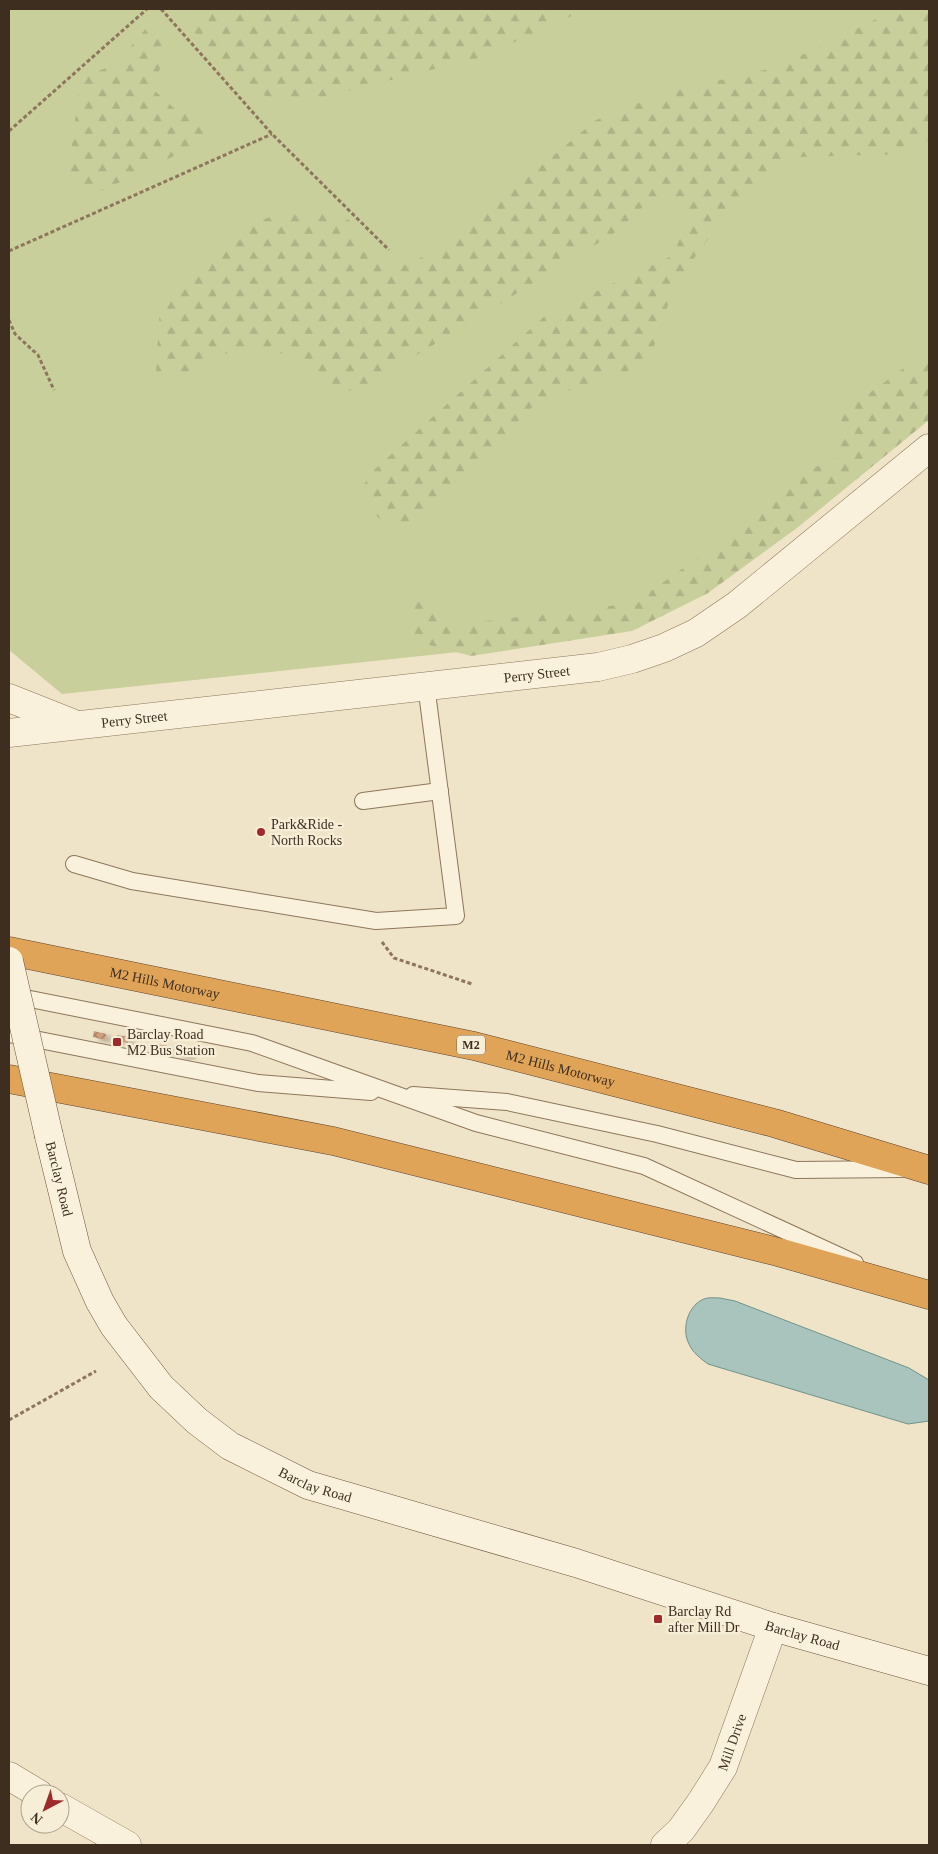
<svg xmlns="http://www.w3.org/2000/svg" width="938" height="1854" viewBox="0 0 938 1854" font-family="Georgia,serif">
	<style>
		.green { fill: #c9cf9b }
		.forest { fill: url(#forest-firs) }
		.water { fill: #a9c4bc; stroke: #6f938a }
		.building { fill: url(#building-cross-hatch); filter: url(#shadow) }
		.lines { fill: none; stroke-linecap: round; stroke-linejoin: round }
		.lane-casing { stroke: #8d765c; stroke-width: 18 }
		.street-casing { stroke: #8d765c; stroke-width: 29 }
		.secondary-casing { stroke: #6f573f; stroke-width: 29 }
		.highway-casing { stroke: #5b4430; stroke-width: 29 }
		.path { stroke: #8d765c; stroke-width: 3; stroke-dasharray: 4 2.5; stroke-linecap: butt }
		.lane { stroke: #faf1dc; stroke-width: 16 }
		.street { stroke: #faf1dc; stroke-width: 28 }
		.secondary { stroke: #faf1dc; stroke-width: 28 }
		.highway { stroke: #e0a458; stroke-width: 28 }
		.secondary-bridge-casing { stroke: #6f573f; stroke-width: 29; stroke-linecap: butt }
		.secondary-bridge { stroke: #faf1dc; stroke-width: 28 }
		.poi-dot { fill: #9e2a2b; stroke: #f7eed8; stroke-width: 2 }
		.labels { text-anchor: middle; stroke-width: 4.5; stroke-linejoin: round; paint-order: stroke }
		.shield { fill: #f7eed8; stroke: #756857; stroke-width: 1 }
		.shield-label { font-size: 12px; font-weight: bold; fill: #3d2e20 }
		.street-label { font-size: 14px; fill: #3d2e20; stroke: #f7eed8 }
		.poi-label { font-size: 14px; fill: #3d2e20; stroke: #f7eed8; text-anchor: start }
	</style>
	<defs>
		<pattern id="forest-firs" width="22" height="20" patternUnits="userSpaceOnUse" patternTransform="scale(1.25)"><rect width="22" height="20" fill="#c9cf9b"/><path d="M5 1l3.5 6h-7zM16 11l3.5 6h-7z" fill="#aeb285"/></pattern>
		<pattern id="building-cross-hatch" width="8" height="8" patternUnits="userSpaceOnUse" patternTransform="scale(1.25)"><rect width="8" height="8" fill="#cf9f7d"/><path d="M0 0l8 8M0 8l8-8" fill="none" stroke="#a98266"/></pattern>
		<filter id="shadow"><feDropShadow dx="5.5" dy="3" stdDeviation="2.5" flood-color="#0004"/></filter>
	</defs>
	<rect width="100%" height="100%" fill="#f0e4c8"/>
	<polygon class="green" points="9,9 929,9 929,402 745,557 663,616 572,640 62,694 9,650"/>
	<g class="forest">
		<polygon points="194,9 587,9 482,57 296,104 255,93 201,48 192,26"/>
		<polygon points="897,9 929,9 929,139 909,154 797,157 740,196 675,284 651,355 636,368 537,402 434,508 413,523 388,526 370,510 362,487 375,469 546,315 674,255 688,213 669,200 648,202 616,232 365,387 341,393 287,355 265,349 221,354 180,376 156,372 160,307 232,232 275,215 326,213 349,220 376,257 396,268 417,260 457,236 596,120 664,93 777,67"/>
		<polygon points="149,25 166,39 155,91 175,109 196,115 218,135 93,195 68,173 81,77 115,65"/>
		<polygon points="929,350 929,420 797,528 708,593 632,631 471,656 418,642 411,634 409,623 416,600 427,598 453,625 634,603 773,504 794,477 835,458 843,412"/>
	</g>
	<path class="water" d="M720 1298 735 1301 909 1368 929 1380V1421L908 1424 708 1364C700 1358 693 1353 689 1344 681 1329 688 1305 704 1299 708 1297 715 1298 720 1298Z"/>
	<g class="building">
		<polygon points="94,1031 106,1034 105,1040 93,1037"/>
		<polygon points="117,1035 129,1037 128,1043 115,1040"/>
		<polygon points="156,1044 168,1046 167,1052 154,1049"/>
		<polygon points="178,1049 190,1051 189,1057 177,1054"/>
	</g>
	<g class="lines">
		<defs>
			<g id="lane">
				<polyline points="363,801 440,791"/>
				<polyline points="74,864 132,881 376,921 456,916 426,685"/>
				<polyline points="10,995 252,1043 476,1123 644,1166 855,1263"/>
				<polyline points="9,1034 258,1083 371,1092"/>
				<polyline points="413,1095 507,1102 657,1134 796,1170 901,1169"/>
			</g>
			<g id="street">
				<polyline points="9,698 72,723"/>
				<path id="s1" d="M9 733 598 667 632 659 664 648 696 633 737 605 929 448"/>
				<polyline points="9,1776 39,1794"/>
				<polyline points="60,1807 127,1845"/>
				<path id="s2" d="M665 1845 681 1830 701 1802 723 1767 773 1627"/>
			</g>
			<g id="secondary">
				<path id="s3" d="M49 1136 77 1251 100 1302 114 1326 161 1387 197 1421 230 1446 308 1485 576 1563 773 1627 929 1671"/>
			</g>
			<g id="highway">
				<path id="s4" d="M9 951 474 1046 774 1123 929 1170"/>
				<polyline points="9,1079 333,1141 778,1252 929,1295"/>
			</g>
		</defs>
		<use href="#lane" class="lane-casing"/>
		<use href="#street" class="street-casing"/>
		<use href="#secondary" class="secondary-casing"/>
		<use href="#highway" class="highway-casing"/>
		<g class="path">
			<polyline points="161,9 272,134 389,250"/>
			<polyline points="9,131 147,9"/>
			<polyline points="9,251 272,134"/>
			<polyline points="9,320 15,334 38,355 54,390"/>
			<polyline points="382,942 394,958 472,984"/>
			<polyline points="9,1420 96,1371"/>
		</g>
		<use href="#lane" class="lane"/>
		<use href="#street" class="street"/>
		<use href="#secondary" class="secondary"/>
		<use href="#highway" class="highway"/>
		<defs>
			<polyline id="secondary-bridge" points="9,961 49,1136"/>
		</defs>
		<use href="#secondary-bridge" class="secondary-bridge-casing"/>
		<use href="#secondary-bridge" class="secondary-bridge"/>
	</g>
	<g class="poi-dot">
		<circle cx="261" cy="832" r="5"/>
		<rect x="112" y="1037" width="10" height="10" rx="2.5"/>
		<rect x="653" y="1614" width="10" height="10" rx="2.5"/>
	</g>
	<g class="labels">
		<rect class="shield" x="457" y="1035.5" width="28" height="19" rx="4"/>
		<g class="shield-label">
			<text x="471" y="1049">M2</text>
		</g>
		<g class="street-label">
			<text dy="5" stroke="none"><textPath href="#s1" startOffset="531">Perry Street</textPath></text>
			<text dy="5" stroke="none"><textPath href="#s1" startOffset="126">Perry Street</textPath></text>
			<text dy="5" stroke="none"><textPath href="#s4" startOffset="159">M2 Hills Motorway</textPath></text>
			<text dy="5" stroke="none"><textPath href="#s4" startOffset="564">M2 Hills Motorway</textPath></text>
			<text dy="5" stroke="none"><textPath href="#s3" startOffset="44">Barclay Road</textPath></text>
			<text dy="5" stroke="none"><textPath href="#s3" startOffset="464">Barclay Road</textPath></text>
			<text dy="5" stroke="none"><textPath href="#s3" startOffset="974">Barclay Road</textPath></text>
			<text dy="5" stroke="none"><textPath href="#s2" startOffset="124">Mill Drive</textPath></text>
		</g>
		<g class="poi-label">
			<text x="271" y="829">Park&amp;Ride -<tspan x="271" dy="16">North Rocks</tspan></text>
			<text x="127" y="1039">Barclay Road<tspan x="127" dy="16">M2 Bus Station</tspan></text>
			<text x="668" y="1616">Barclay Rd<tspan x="668" dy="16">after Mill Dr</tspan></text>
		</g>
	</g>
	<rect width="938" height="1854" fill="none" stroke="#3d2e20" stroke-width="20"/>
	<g transform="translate(45 1809) rotate(221)"><circle r="24" fill="#f7eed8" stroke="#ada18e"/>
	<path d="M0-4L9 19L0 12L-9 19Z" fill="#9e2a2b"/>
	<text y="-8" font-size="14" font-weight="bold" text-anchor="middle" fill="#3d2e20">N</text>
	</g>
</svg>
